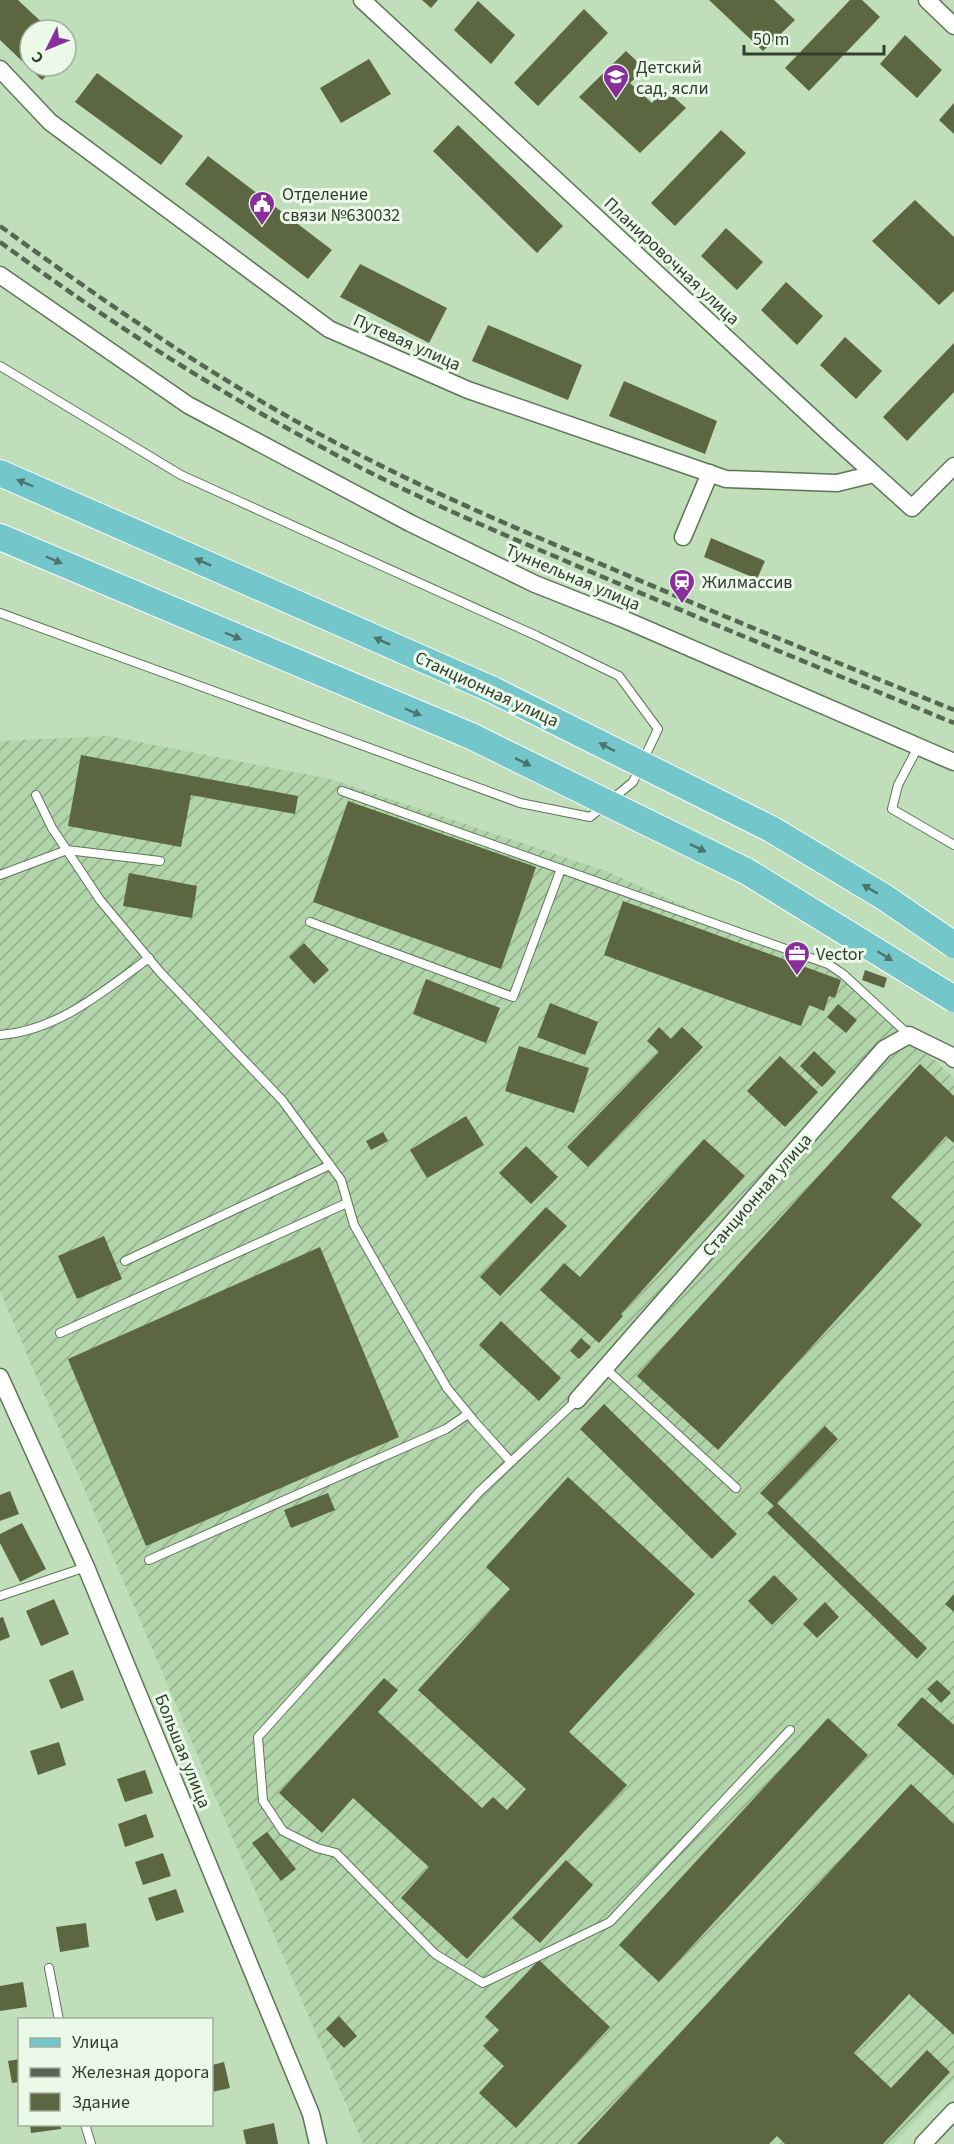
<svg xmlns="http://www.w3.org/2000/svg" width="954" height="2144" viewBox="0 0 954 2144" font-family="'Source Sans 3',sans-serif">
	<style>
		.industrial { fill: url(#industrial-furrows) }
		.building { fill: #5c6640 }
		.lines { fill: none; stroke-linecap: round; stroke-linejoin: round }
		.lane-casing { stroke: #5c7756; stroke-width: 10 }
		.street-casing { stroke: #5c7756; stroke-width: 19 }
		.primary-casing { stroke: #fff; stroke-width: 28 }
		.lane { stroke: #fff; stroke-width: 8 }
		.street { stroke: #fff; stroke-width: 16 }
		.primary { stroke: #73c6ca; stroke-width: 26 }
		.rail { stroke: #556652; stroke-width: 4.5; stroke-dasharray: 9 4.5; stroke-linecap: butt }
		.primary-bridge-casing { stroke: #fff; stroke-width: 28; stroke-linecap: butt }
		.primary-bridge { stroke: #73c6ca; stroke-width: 26 }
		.oneway { fill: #4c746e }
		.labels { text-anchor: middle; stroke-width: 6; stroke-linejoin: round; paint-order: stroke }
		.poi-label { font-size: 18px; fill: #323e30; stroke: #ebfae8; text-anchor: start }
		.street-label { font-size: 18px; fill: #323e30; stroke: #ebfae8 }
	</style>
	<defs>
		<pattern id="industrial-furrows" width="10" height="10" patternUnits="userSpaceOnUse" patternTransform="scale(1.5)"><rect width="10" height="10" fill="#b1d4aa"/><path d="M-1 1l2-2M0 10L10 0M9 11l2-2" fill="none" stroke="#91ad8b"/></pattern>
	</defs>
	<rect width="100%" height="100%" fill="#c0deba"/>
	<polygon class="industrial" points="108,736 330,779 606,871 843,977 954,1078 954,2080 893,2144 363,2144 0,1291 0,741"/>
	<g class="building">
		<polygon points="0,0 18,0 50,30 30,30 30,66 56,66 42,80 0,40"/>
		<polygon points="422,0 438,0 431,8"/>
		<polygon points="709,0 774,0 795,20 763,51"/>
		<polygon points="850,0 862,0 880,17 809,91 785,68"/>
		<polygon points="478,1 515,35 491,64 454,30"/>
		<polygon points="584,9 608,33 538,106 514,83"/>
		<polygon points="905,35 942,70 917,98 880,64"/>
		<polygon points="626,51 645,69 630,83 652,103 665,89 686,108 640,153 579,97"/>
		<polygon points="369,59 391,94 341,123 320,88"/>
		<polygon points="97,73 183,136 161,165 75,102"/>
		<polygon points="954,103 954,134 939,120"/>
		<polygon points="458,125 563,226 537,253 433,151"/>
		<polygon points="721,130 746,153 675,226 651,203"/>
		<polygon points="208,156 332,250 308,279 185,184"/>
		<polygon points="915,200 954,237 954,291 939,305 872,241"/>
		<polygon points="726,228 763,262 737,290 701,256"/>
		<polygon points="360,264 447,308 429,343 340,297"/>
		<polygon points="786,282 823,316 797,345 761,310"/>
		<polygon points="488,325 582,365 568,400 472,361"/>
		<polygon points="845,337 882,371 856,399 820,365"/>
		<polygon points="954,343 954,392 907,441 883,417"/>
		<polygon points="624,381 717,421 705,454 609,416"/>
		<polygon points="711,538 765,561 757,579 704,557"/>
		<polygon points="81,755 298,796 295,814 191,795 181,847 68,826"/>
		<polygon points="348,801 536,867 501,969 313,902"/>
		<polygon points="129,873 197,886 192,918 123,906"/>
		<polygon points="623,901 841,980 835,998 829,996 824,1011 809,1005 801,1026 604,955"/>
		<polygon points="304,943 329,970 314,984 289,957"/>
		<polygon points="865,970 887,978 884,988 862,980"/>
		<polygon points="426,979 500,1008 486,1043 413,1014"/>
		<polygon points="550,1003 598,1022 585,1055 537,1037"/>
		<polygon points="838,1004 857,1020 846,1033 827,1017"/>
		<polygon points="659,1027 671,1039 682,1027 703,1047 588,1167 567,1147 659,1052 647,1041"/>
		<polygon points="519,1046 589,1068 574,1113 505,1091"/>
		<polygon points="814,1051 836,1072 822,1087 800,1066"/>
		<polygon points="780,1056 818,1092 785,1127 747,1091"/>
		<polygon points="920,1064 954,1096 954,1143 946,1136 891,1197 922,1225 718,1450 637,1376"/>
		<polygon points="466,1116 484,1145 427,1178 410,1150"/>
		<polygon points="383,1132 388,1141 371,1150 366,1141"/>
		<polygon points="704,1139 745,1176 621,1314 623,1316 599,1343 540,1290 564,1263 580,1277"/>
		<polygon points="526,1146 558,1177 531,1204 499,1173"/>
		<polygon points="546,1207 567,1226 500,1296 480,1277"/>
		<polygon points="104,1236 122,1279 77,1299 58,1256"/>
		<polygon points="320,1247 399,1437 146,1546 68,1359"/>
		<polygon points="501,1321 561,1378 539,1401 479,1345"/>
		<polygon points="581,1338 591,1347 579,1359 570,1351"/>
		<polygon points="604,1404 737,1534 712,1559 580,1429"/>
		<polygon points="825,1426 838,1439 777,1503 927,1648 917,1659 767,1513 774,1506 760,1493"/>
		<polygon points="568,1477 695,1594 569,1732 627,1785 467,1959 401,1898 429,1867 353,1798 322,1833 279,1793 384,1678 398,1690 378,1712 482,1808 493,1797 507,1810 526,1789 418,1690 510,1589 486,1567"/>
		<polygon points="10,1491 19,1514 0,1521 0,1495"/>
		<polygon points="328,1493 335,1510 291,1528 284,1510"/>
		<polygon points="22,1523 46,1569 20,1582 0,1543 0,1534"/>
		<polygon points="774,1575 798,1599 772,1625 748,1601"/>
		<polygon points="954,1594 954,1612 945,1604"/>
		<polygon points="54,1599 69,1634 41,1646 26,1611"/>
		<polygon points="825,1602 839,1617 817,1638 803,1624"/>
		<polygon points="3,1617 10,1637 0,1641 0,1618"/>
		<polygon points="73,1670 84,1700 61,1709 49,1680"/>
		<polygon points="937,1680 951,1693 941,1703 927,1689"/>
		<polygon points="922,1697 954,1725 954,1776 897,1725"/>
		<polygon points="828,1718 868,1755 659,1982 619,1945"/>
		<polygon points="59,1742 66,1765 38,1775 30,1751"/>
		<polygon points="145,1770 153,1793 125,1802 117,1779"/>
		<polygon points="911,1784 954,1824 954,2035 909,1994 854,2053 891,2088 927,2050 950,2072 883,2144 785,2144 777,2136 769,2144 577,2144"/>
		<polygon points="146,1814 154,1837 125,1847 118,1824"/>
		<polygon points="267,1832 296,1869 281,1881 252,1843"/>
		<polygon points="163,1853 171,1876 143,1885 135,1862"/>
		<polygon points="566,1860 593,1885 540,1943 512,1918"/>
		<polygon points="176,1889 184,1912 156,1921 148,1898"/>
		<polygon points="86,1923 89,1947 60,1952 56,1927"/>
		<polygon points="539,1960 610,2027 516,2128 479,2093 504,2066 483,2046 499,2030 485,2017"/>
		<polygon points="23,1982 27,2007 0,2011 0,1986"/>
		<polygon points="339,2016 357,2036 344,2048 326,2029"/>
		<polygon points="20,2059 20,2082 12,2083 8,2061"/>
		<polygon points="224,2062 230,2088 212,2092 212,2065"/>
		<polygon points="274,2123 278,2144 246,2144 243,2130"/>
		<polygon points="30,2124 60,2124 61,2129 31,2133"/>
	</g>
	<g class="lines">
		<defs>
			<g id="lane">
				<polyline points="0,366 181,475 537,636 619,676 658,729 633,782 590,817 520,803 0,613"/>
				<polyline points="918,747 898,785 892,809 954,845"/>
				<polyline points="342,791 828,964 843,974 909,1035"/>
				<polyline points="36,795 52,828 100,900 160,972 282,1100 341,1180 354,1225 447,1388 475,1422 511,1462"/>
				<polyline points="0,875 67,850 160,861"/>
				<polyline points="310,922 513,997 561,869"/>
				<path d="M0 1035C57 1031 104 991 149 958"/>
				<polyline points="125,1261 330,1165"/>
				<polyline points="60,1333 347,1203"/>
				<polyline points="605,1368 736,1488"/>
				<polyline points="577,1400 479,1492 258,1737 263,1801 283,1831 317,1848 336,1853 435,1954 483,1983 610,1922 790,1730"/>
				<polyline points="149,1560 446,1429 468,1414"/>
				<polyline points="0,1596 86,1567"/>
				<polyline points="49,1968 59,2020"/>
				<polyline points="85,2124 91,2144"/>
			</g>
			<g id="street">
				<polyline points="362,0 832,436 912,508 954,466"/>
				<polyline points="927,0 954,26"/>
				<polyline points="0,69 50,122 329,329 468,390 726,479 837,483 874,474"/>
				<polyline points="0,275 188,405 410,523 535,584 621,618 954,762"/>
				<polyline points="683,537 710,473"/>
				<polyline points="0,1377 86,1567 311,2114 318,2144"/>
				<polyline points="577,1400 884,1049 909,1035 950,1055 954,1059"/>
				<polyline points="923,2144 954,2111"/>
			</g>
			<g id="primary">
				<polyline points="0,473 493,690"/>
				<polyline points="0,537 471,736"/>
			</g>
		</defs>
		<use href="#lane" class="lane-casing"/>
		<use href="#street" class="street-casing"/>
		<use href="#primary" class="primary-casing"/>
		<use href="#lane" class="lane"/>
		<use href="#street" class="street"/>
		<use href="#primary" class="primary"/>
		<g class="rail">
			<path d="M0 226C113 308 229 389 354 452 439 496 527 533 615 570 727 618 841 664 954 710"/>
			<path d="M0 242C110 323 225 397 346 460 427 503 512 538 596 574 715 625 834 674 954 723"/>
		</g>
		<defs>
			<g id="primary-bridge">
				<polyline points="493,690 771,829 884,897 954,945"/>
				<polyline points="471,736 746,871 954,999"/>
			</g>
		</defs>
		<use href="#primary-bridge" class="primary-bridge-casing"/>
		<use href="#primary-bridge" class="primary-bridge"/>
	</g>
	<defs><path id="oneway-solid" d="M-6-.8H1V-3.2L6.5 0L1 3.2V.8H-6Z" transform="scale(1.5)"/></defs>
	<g class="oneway">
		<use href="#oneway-solid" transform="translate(25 483) rotate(-157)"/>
		<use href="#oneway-solid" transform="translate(54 560) rotate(23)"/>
		<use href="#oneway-solid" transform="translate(203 562) rotate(-156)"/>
		<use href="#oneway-solid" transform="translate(233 636) rotate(23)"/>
		<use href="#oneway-solid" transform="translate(382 641) rotate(-156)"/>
		<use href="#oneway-solid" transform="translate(413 712) rotate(23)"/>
		<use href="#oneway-solid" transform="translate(607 747) rotate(-153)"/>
		<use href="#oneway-solid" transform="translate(523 762) rotate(26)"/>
		<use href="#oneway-solid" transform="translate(698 848) rotate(26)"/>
		<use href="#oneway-solid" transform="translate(870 889) rotate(-149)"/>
		<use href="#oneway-solid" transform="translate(885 956) rotate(32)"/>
	</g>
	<defs>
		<symbol id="school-pin" viewBox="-11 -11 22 30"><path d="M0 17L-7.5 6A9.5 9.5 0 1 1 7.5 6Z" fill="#892f9b" stroke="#ebfae8"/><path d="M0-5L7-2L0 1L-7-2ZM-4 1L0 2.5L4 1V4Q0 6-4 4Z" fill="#fff"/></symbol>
		<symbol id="civic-pin" viewBox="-11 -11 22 30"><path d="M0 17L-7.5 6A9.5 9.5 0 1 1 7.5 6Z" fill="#892f9b" stroke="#ebfae8"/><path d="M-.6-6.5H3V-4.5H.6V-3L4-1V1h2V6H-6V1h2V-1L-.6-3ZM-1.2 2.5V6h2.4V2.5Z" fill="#fff"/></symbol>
		<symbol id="station-pin" viewBox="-11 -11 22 30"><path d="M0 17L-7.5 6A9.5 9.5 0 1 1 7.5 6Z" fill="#892f9b" stroke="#ebfae8"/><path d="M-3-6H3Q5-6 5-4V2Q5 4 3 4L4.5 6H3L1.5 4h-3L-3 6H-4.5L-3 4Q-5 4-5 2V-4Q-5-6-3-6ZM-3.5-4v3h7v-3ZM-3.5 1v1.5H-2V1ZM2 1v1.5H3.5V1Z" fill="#fff"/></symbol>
		<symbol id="office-pin" viewBox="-11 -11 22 30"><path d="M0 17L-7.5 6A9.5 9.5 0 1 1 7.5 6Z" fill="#892f9b" stroke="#ebfae8"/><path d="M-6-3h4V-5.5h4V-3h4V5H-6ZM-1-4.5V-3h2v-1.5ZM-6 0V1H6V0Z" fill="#fff"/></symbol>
	</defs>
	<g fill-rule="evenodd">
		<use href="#school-pin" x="601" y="62" width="30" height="40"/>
		<use href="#civic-pin" x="247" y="189" width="30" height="40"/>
		<use href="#station-pin" x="667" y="567" width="30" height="40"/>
		<use href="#office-pin" x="782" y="939" width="30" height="40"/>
	</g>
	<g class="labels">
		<g class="poi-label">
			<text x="636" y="73">Детский<tspan x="636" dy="21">сад, ясли</tspan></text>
			<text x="282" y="200">Отделение<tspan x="282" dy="21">связи №630032</tspan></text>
			<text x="702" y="588">Жилмассив</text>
			<text x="816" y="960">Vector</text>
		</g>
		<g class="street-label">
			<text transform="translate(672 261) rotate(43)" y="6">Планировочная улица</text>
			<text transform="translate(407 342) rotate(24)" y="6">Путевая улица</text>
			<text transform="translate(573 577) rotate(23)" y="6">Туннельная улица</text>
			<text transform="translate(487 689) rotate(25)" y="6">Станционная улица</text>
			<text transform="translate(757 1195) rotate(-49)" y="6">Станционная улица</text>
			<text transform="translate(183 1751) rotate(68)" y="6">Большая улица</text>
		</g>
	</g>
	<rect x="18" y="2018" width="195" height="108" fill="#ebfae8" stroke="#a1af9e" stroke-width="1.5"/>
	<rect x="30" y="2038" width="30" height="9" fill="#73c6ca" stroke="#a1af9e" stroke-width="1.5"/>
	<text x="72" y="2048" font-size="18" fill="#323e30">Улица</text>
	<rect x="30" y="2068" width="30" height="9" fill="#556652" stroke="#a1af9e" stroke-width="1.5"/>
	<text x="72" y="2078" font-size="18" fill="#323e30">Железная дорога</text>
	<rect x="30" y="2093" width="30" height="18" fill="#5c6640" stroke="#a1af9e" stroke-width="1.5"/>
	<text x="72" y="2108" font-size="18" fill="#323e30">Здание</text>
	<g transform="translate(48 48) rotate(227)"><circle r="28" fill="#ebfae8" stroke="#a1af9e" stroke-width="1.5"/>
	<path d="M0-4.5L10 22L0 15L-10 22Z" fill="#892f9b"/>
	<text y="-9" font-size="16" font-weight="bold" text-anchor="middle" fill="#323e30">С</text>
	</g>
	<path d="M744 45v9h140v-9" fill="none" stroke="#323e30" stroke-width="3"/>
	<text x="753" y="45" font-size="18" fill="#323e30" stroke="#ebfae8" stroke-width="4.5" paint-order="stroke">50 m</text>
</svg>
